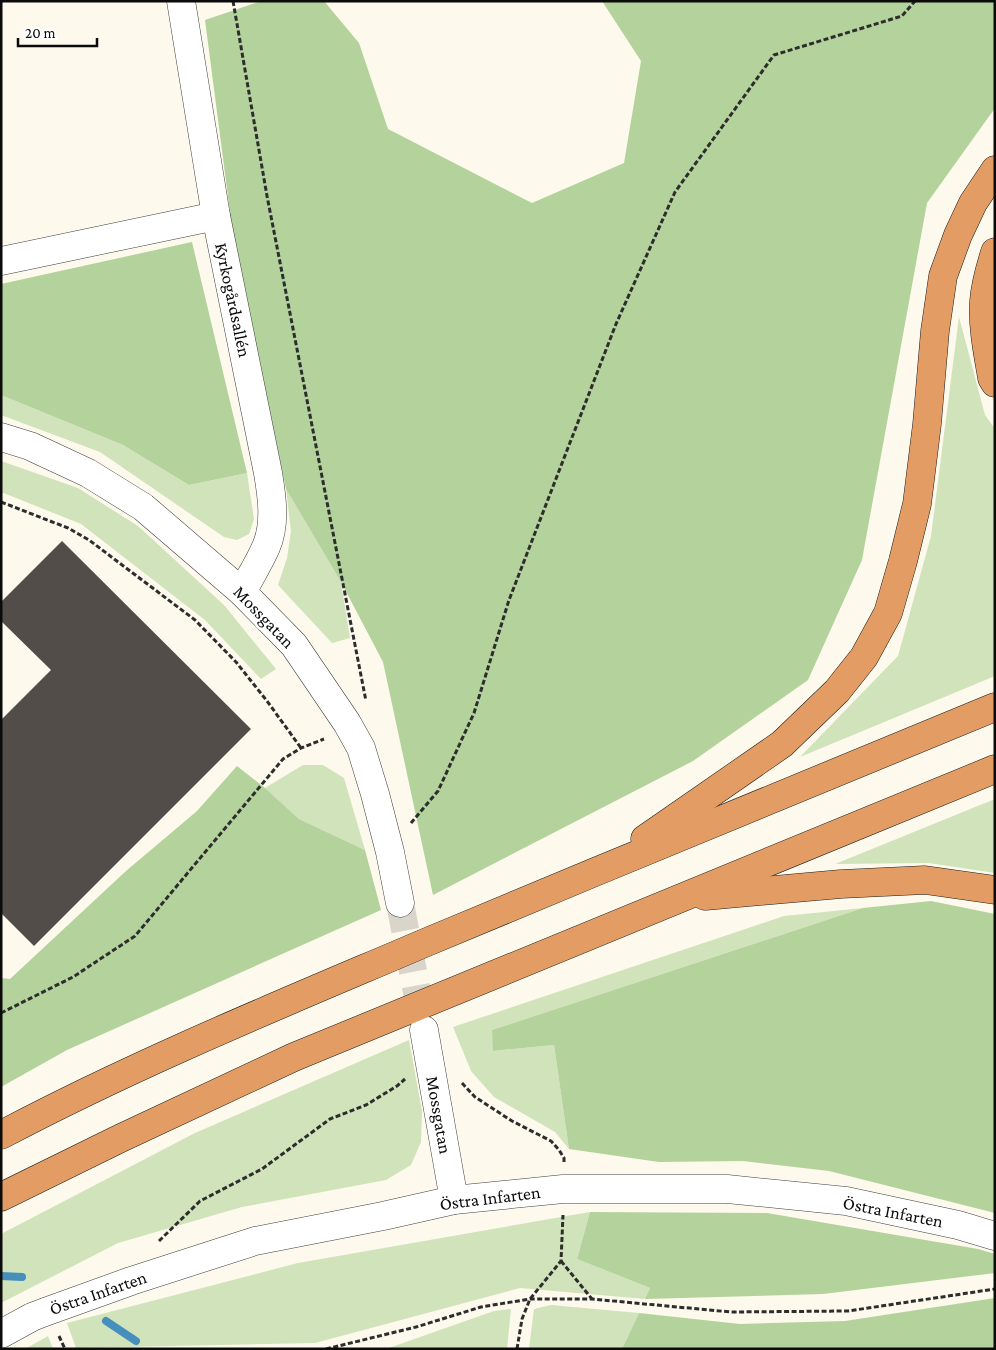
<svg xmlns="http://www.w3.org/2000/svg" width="996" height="1350" viewBox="0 0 996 1350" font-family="'Crimson Pro',serif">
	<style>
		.green { fill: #d0e3ba }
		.forest { fill: #b4d29b }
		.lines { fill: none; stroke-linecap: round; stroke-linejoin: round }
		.stream { stroke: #468fbc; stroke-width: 8 }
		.building { fill: #534d49 }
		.minor-tunnel { stroke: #d9d5ca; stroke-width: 28; stroke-dasharray: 28 14; stroke-linecap: butt }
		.minor-casing { stroke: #3e3e3e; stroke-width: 29 }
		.highway-casing { stroke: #1c1c1c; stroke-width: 29 }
		.path { stroke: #2d2d2d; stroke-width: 3; stroke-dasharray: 5 2.5; stroke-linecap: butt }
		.minor { stroke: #fff; stroke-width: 28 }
		.highway { stroke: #e39d64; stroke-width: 28 }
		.labels { text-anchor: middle; stroke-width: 5; stroke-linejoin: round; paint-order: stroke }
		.street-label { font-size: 18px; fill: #0b0b0b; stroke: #fff }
	</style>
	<rect width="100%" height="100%" fill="#fdf9ec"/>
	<g class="green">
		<polygon points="959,317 985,415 995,429 995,676 800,757 898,656 931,536"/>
		<polygon points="1,395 123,445 189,485 247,473 254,519 249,534 237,540 224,537 100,452 1,415"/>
		<polygon points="1,461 78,488 138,526 224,605 276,669 261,679 205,620 81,524 1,492"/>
		<polygon points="286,489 341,582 350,638 332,643 278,585 287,558 291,531"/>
		<polygon points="303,765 323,765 344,778 365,850 299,819 265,788"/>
		<polygon points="995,799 995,873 929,863 835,864"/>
		<polygon points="863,908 492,1030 494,1051 554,1045 569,1149 555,1132 494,1097 471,1071 453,1027 784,916"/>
		<polygon points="409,1040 422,1111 421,1142 411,1165 386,1180 242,1207 118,1243 1,1303 1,1234 195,1133"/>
		<polygon points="590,1212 577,1259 650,1288 645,1299 520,1288 315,1343 76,1348 67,1323 298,1263"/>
		<polygon points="551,1305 639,1313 622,1349 529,1349 534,1309"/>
		<polygon points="511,1309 507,1349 386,1349 494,1311"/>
		<polygon points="48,1336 53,1349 25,1349"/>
	</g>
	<g class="forest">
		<polygon points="261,1 324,1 359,43 388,129 532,203 624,163 641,61 602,1 995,1 995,108 927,203 862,560 808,680 693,761 433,895 383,662 341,582 286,489 233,235 205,20"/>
		<polygon points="192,242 247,473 189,485 123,445 1,395 1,284"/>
		<polygon points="237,766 265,788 299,819 365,850 381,910 67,1050 1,1087 1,978 10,979 126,871 197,811"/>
		<polygon points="931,901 995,914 995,1213 829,1171 743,1161 659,1162 569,1149 554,1045 493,1051 492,1030 863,908"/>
		<polygon points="590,1212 767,1213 978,1249 995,1254 995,1273 823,1294 645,1299 650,1288 577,1259"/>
		<polygon points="995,1298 995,1349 622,1349 639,1313 740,1324 845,1321"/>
	</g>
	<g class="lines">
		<g class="stream">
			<polyline points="1,1276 22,1277"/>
			<polyline points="106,1321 136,1341"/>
		</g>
	</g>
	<polygon class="building" points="62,541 251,729 34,946 1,913 1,720 51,670 1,621 1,602"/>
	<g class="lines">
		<polyline class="minor-tunnel" points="400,903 424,1029"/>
		<defs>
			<g id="minor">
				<path d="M181 1 216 216 268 473C272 497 276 524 266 547 259 563 250 577 242 592"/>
				<polyline points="1,261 216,216"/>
				<polyline points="1,437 30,446 88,473 143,507 242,592 294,645 347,723 361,748 375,794 390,852 400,903"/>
				<polyline points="424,1030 454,1200"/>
				<polyline points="1,1334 32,1317 45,1312 131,1281 255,1241 383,1216 454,1200 563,1189 727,1189 846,1201 958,1225 995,1236"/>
			</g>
			<g id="highway">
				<path d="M995 252C990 268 985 285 984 301 982 326 988 354 992 378L995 383"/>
				<polyline points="645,839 782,744 837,691 864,657 888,613 903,561 917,504 927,424 935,331 943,276 958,235 973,203 995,170"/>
				<polyline points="705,896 841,884 925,880 995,890"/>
				<path d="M1 1135C139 1062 284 1003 427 942 616 863 805 785 995 707"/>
				<polyline points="1,1197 121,1138 294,1057 995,769"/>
			</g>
		</defs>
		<use href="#minor" class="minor-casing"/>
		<use href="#highway" class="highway-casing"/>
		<g class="path">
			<polyline points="233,1 267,196 366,701"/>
			<polyline points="1,502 68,528 89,540 195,620 236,662 267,701 301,748"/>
			<polyline points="411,823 438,791 474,713 509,600 616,324 675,192 774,55 902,16 915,1"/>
			<polyline points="1,1013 73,977 135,936 283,759 301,748 324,739"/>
			<polyline points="462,1083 475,1097 512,1121 551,1141 559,1150 564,1158 564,1163"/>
			<polyline points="159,1241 200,1201 262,1169 330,1119 366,1105 397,1086 405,1079"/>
			<polyline points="561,1261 592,1299"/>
			<polyline points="59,1336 65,1349"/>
			<polyline points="326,1349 416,1327 481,1307 530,1299 592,1299 731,1312 848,1311 995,1289"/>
			<polyline points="517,1349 522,1319 530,1299 561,1261 563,1215"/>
		</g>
		<use href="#minor" class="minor"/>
		<use href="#highway" class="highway"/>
	</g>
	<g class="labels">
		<g class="street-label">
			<text transform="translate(233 300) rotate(78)" y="6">Kyrkogårdsallén</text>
			<text transform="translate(264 617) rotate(46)" y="6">Mossgatan</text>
			<text transform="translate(439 1115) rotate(80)" y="6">Mossgatan</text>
			<text transform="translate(490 1198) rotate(-7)" y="6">Östra Infarten</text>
			<text transform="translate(893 1212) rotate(11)" y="6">Östra Infarten</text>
			<text transform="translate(98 1293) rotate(-19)" y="6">Östra Infarten</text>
		</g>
	</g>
	<rect width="996" height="1350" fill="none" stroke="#0b0b0b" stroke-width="5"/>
	<path d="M18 38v8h79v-8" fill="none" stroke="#0b0b0b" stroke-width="2.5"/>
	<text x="25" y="38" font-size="15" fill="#0b0b0b" stroke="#ffffff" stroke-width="4" paint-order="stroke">20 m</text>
</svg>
